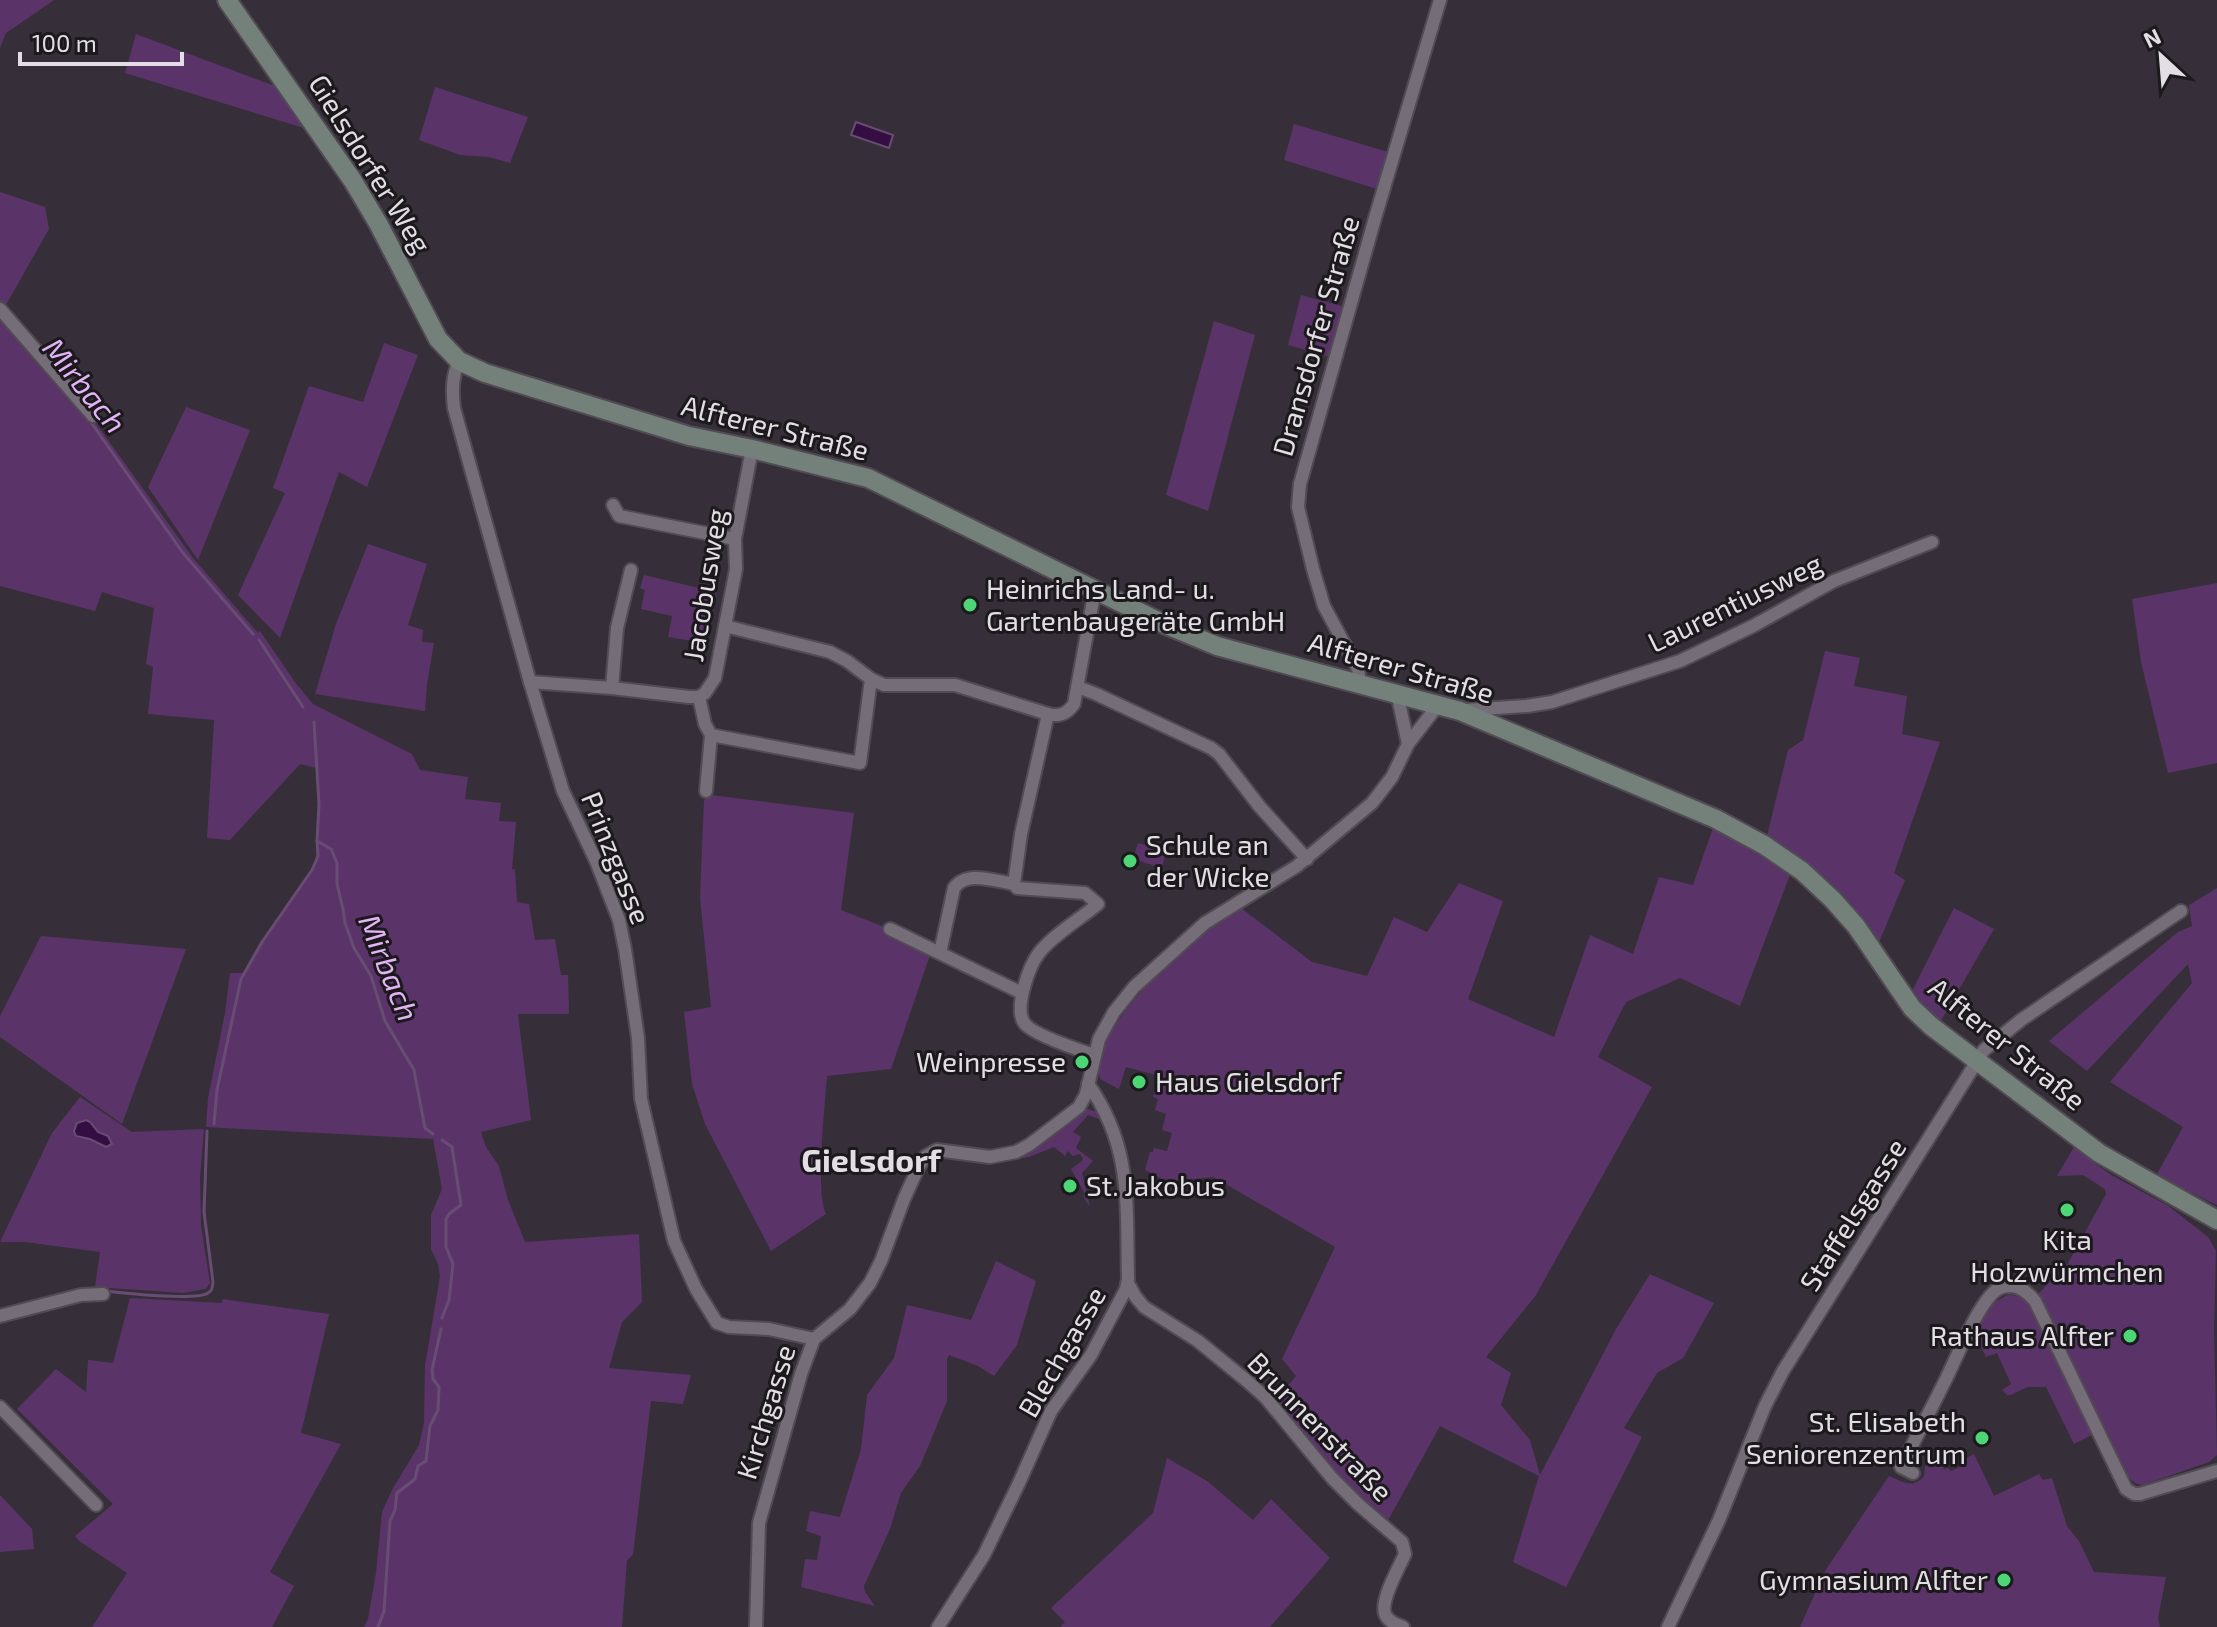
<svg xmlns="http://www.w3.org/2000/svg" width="2217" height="1627" viewBox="0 0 2217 1627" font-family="'Exo 2',sans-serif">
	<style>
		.green { fill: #5a3469 }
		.water { fill: #340d42; stroke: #684c73; stroke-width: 2 }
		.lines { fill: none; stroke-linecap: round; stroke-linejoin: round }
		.stream { stroke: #684c73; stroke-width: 3 }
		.street-casing { stroke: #514b53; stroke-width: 16 }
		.secondary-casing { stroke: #514b53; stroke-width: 22 }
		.street { stroke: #756d78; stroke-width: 12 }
		.secondary { stroke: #74817a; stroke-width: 18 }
		.poi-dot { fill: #4cd676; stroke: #1c191d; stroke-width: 3 }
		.labels { text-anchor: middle; stroke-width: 6; stroke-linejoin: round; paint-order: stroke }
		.street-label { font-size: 28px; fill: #e3dee5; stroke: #1c191d }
		.poi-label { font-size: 28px; fill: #e3dee5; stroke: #1c191d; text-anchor: start }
		.water-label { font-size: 30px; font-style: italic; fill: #e2b4f6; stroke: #1c191d }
		.quarter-label { font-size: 32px; font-weight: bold; fill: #e3dee5; stroke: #1c191d }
	</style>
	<rect width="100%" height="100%" fill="#362f39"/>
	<g class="green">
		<polygon points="0,0 54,0 6,33 0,48"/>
		<polygon points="136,34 280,88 310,130 125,73"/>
		<polygon points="435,87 528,117 510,163 489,157 460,155 419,140"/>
		<polygon points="1294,124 1388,152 1377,189 1284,160"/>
		<polygon points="0,192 45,207 49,229 3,310 0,307"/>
		<polygon points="1301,295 1345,307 1330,357 1288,345"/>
		<polygon points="0,312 90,415 193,558 258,633 260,631 297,685 313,704 412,754 420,770 468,777 465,799 501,803 499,821 516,822 512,869 515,870 517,902 529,904 535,940 555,939 561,975 568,975 569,1014 518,1014 531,1120 481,1132 486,1147 499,1166 508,1200 525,1242 639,1234 642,1302 622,1322 609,1368 691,1375 683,1404 651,1401 633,1555 627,1560 622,1627 364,1627 368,1619 376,1573 382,1512 392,1490 419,1445 424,1423 425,1366 440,1276 438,1264 431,1249 431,1215 442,1189 433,1139 206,1127 208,1098 225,1013 230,973 244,973 262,942 316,862 318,856 317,830 319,823 316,768 300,764 230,840 207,838 214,720 148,714 153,667 146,664 154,608 102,592 95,611 0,586"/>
		<polygon points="1214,321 1255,335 1208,511 1166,495"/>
		<polygon points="384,343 418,355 367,487 339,472 280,638 238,595 285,493 273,488 309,386 363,402"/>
		<polygon points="186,407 250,430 198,560 148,487"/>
		<polygon points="368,544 427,564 408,625 423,630 422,642 434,643 427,684 425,711 315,694 336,624"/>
		<polygon points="644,575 716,592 706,643 668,637 672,616 641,609 645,590 640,588"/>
		<polygon points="2217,583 2217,763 2168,773 2141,662 2132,599"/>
		<polygon points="1825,651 1860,658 1854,686 1907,696 1902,734 1940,742 1894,873 1905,880 1877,947 1766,840 1788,750 1803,740"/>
		<path d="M711 795 854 813 841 910 884 927 883 931 930 955 891 1069 827 1076C825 1105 815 1192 826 1214L771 1251 705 1124 692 1084 684 1012 711 1007 700 898 704 800Z"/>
		<path d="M1714 825 1791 872 1740 1006 1680 978 1626 1002 1598 1057 1652 1087 1536 1295 1486 1357 1511 1373 1501 1405 1530 1440 1540 1475 1616 1329 1650 1274 1714 1303 1683 1358 1657 1373 1624 1428 1642 1437 1566 1587 1513 1562 1539 1476 1440 1426 1386 1524 1355 1496 1274 1402 1296 1376 1282 1359 1335 1247 1213 1177 1168 1182 1145 1170 1150 1152H1153L1154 1148 1167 1151 1172 1133 1162 1130 1166 1114 1155 1110 1158 1099 1153 1097 1159 1076 1126 1067 1119 1089 1100 1079C1088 1032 1180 949 1214 924 1223 918 1232 913 1241 908L1312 962 1367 976 1394 917 1427 932 1459 883 1503 901 1468 999 1554 1037 1590 935 1633 954 1659 877 1693 885Z"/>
		<polygon points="1138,843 1166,851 1162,868 1133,859"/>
		<polygon points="2217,888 2217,1205 2156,1176 2183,1127 2110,1082 2192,983 2188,964 2087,1071 2049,1041 2178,932 2192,926 2189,905"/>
		<polygon points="1954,908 1994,929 1939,1024 1910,995"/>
		<polygon points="41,936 186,949 122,1124 0,1037 0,1016"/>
		<polygon points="80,1097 132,1132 204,1129 200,1177 201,1226 210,1283 206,1289 183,1293 95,1287 100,1252 25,1242 0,1242 52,1133"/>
		<polygon points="1087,1109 1098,1112 1107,1131 1099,1119 1088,1115 1073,1132 1081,1137 1076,1148 1093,1161 1082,1173 1090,1207 1083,1196 1085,1194 1071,1169 1081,1162 1083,1159 1080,1154 1073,1156 1068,1151 1065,1156 1054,1147 1029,1157 1014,1159"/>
		<path d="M2074 1147 2111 1175 2167 1205 2208 1237 2216 1251 2214 1330 2217 1455 2209 1462 2143 1485C2130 1484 2126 1472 2121 1462L2118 1463 2094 1434 2074 1444 2046 1387H2027L2011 1395H2007L2002 1390 2011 1384 1997 1353 1986 1357 1975 1334 1993 1303 2009 1294C2034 1302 2037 1297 2052 1278L2061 1276 2106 1194 2105 1189 2083 1175 2057 1176Z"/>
		<polygon points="996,1261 1036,1281 1017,1345 994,1376 978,1366 949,1355 947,1359 947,1401 920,1466 901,1493 890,1529 864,1586 865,1592 875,1606 801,1587 805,1559 817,1560 821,1536 806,1531 810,1511 840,1517 861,1449 867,1395 894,1358 907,1305 971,1320"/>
		<polygon points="130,1298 222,1303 222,1299 329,1314 301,1433 341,1444 270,1572 294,1586 272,1627 92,1627 127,1573 79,1541 75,1536 113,1504 17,1409 56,1369 86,1392 88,1360 113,1363"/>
		<path d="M1974 1454 1994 1496 2039 1474 2043 1480 2052 1478 2067 1526 2079 1541 2094 1572 2166 1577 2158 1618 2160 1627H1800L1825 1571 1889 1476C1902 1481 1913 1490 1924 1476L1925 1466 1940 1459 1944 1469 1948 1468 1951 1471 1964 1465 1963 1460Z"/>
		<polygon points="1167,1458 1207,1481 1253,1520 1271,1499 1330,1558 1270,1627 1060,1627 1065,1622 1051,1608 1153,1513"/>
		<polygon points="0,1495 32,1529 34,1549 0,1552"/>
	</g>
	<g class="water">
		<polygon points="856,122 893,135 889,148 851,135"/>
		<polygon points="86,1120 90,1122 98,1132 108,1136 112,1144 106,1147 90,1139 76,1136 74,1131 77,1123"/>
	</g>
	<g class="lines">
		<g class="stream">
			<polyline points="88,418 183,553 253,634"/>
			<polyline points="259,640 303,707"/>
			<polyline points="314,722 319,804 317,841 331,849 337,863 337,884 343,909 345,923 354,948 371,976 385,1021 414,1070 425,1128 433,1134"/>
			<polyline points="214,1124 217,1090 241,979 262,942 312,870 318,856 317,841"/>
			<polyline points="442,1140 452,1147 461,1205 449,1214 446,1219 446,1247 453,1264 449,1300 442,1318"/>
			<path d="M105 1291C122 1293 196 1301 208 1293 213 1290 212 1287 213 1282L204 1212 207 1131"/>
			<polyline points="378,1627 384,1611 390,1521 395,1510 397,1493 415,1479 418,1466 426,1461 430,1426 438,1410 439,1387 433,1379 432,1370 441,1329"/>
		</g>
		<defs>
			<g id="street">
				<polyline points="0,309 93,416"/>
				<path d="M459 361C452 377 452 390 454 408L530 682 563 791 596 861 619 920 625 949 638 1038 641 1099 674 1241 696 1289 717 1323 729 1327 769 1329 814 1339"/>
				<polyline points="613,505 619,516 735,539"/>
				<polyline points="725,626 830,652 847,661 871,679 884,685 955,685 1048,714"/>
				<polyline points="530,682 612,688 689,697 699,697 705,693 715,678 736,569 735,539 752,449"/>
				<polyline points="1360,683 1358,669 1324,606 1313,569 1298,507 1300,484 1375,218 1440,0"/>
				<polyline points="1078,687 1096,694 1211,748 1219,754 1260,807 1307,859"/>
				<polyline points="612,688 617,628 631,570"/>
				<polyline points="1397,693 1408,744"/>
				<polyline points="699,697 705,724 711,735 706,791"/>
				<polyline points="1466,710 1527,706 1552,702 1680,661 1753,626 1834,581 1932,542"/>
				<polyline points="711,735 860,763 871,679"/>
				<path d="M1014 884 1017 888 1085 893 1098 904C1080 919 1053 935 1039 953 1029 966 1013 1010 1025 1024 1034 1035 1079 1050 1094 1055"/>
				<polyline points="890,929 1022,993"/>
				<path d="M940 953 954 888C966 870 995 881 1014 884L1021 834 1048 714C1059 717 1067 714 1074 704L1095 590"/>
				<path d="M1128 1283 1135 1296 1144 1307 1198 1341 1247 1381 1265 1397 1332 1478 1358 1504 1402 1542 1405 1554C1399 1568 1378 1603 1386 1616 1390 1623 1396 1624 1403 1627"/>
				<polyline points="0,1316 81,1295 103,1294"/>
				<polyline points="0,1407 96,1505"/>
				<path d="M1913 1473 1901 1467C1916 1438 1931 1409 1946 1379 1956 1359 1980 1299 1998 1289 2013 1281 2026 1290 2035 1301L2126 1489 2134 1494H2140L2217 1471"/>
				<polyline points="756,1627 759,1523 801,1374 814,1339 850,1309 870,1283 881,1261 904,1199 919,1166 926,1156 937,1150 990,1157 1016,1152 1029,1145 1079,1107 1086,1094 1099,1039 1114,1012 1134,987 1205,923 1297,866 1372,803 1392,777 1408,744 1438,705"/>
				<path d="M938 1627 984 1555 1019 1483 1051 1411 1091 1355 1126 1289 1128 1279C1126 1206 1133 1147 1088 1084"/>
				<polyline points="1668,1627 1719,1520 1765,1406 1783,1371 1984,1050 2021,1020 2181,911"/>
			</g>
			<polyline id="secondary" points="227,0 353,181 379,225 438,339 459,361 485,373 689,436 752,449 868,478 1164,624 1217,646 1460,711 1716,819 1764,845 1802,871 1833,900 1856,926 1912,1008 1931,1026 2099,1153 2217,1220"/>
		</defs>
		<use href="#street" class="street-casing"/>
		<use href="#secondary" class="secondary-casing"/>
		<use href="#street" class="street"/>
		<use href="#secondary" class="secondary"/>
	</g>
	<g class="poi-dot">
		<circle cx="970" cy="605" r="8"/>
		<circle cx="1130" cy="861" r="8"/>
		<circle cx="1082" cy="1062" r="8"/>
		<circle cx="1139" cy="1082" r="8"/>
		<circle cx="1070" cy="1186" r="8"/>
		<circle cx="2067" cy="1210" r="8"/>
		<circle cx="2130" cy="1336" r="8"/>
		<circle cx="1982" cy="1438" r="8"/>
		<circle cx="2004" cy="1580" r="8"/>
	</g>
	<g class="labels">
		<g class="street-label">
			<text transform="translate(370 164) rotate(58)" y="10">Gielsdorfer Weg</text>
			<text transform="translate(1316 336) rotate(-74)" y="10">Dransdorfer Straße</text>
			<text transform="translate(775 428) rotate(14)" y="10">Alfterer Straße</text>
			<text transform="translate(705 585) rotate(-81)" y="10">Jacobusweg</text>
			<text transform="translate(1735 603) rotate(-26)" y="10">Laurentiusweg</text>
			<text transform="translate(1401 668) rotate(16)" y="10">Alfterer Straße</text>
			<text transform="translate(616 858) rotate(68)" y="10">Prinzgasse</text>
			<text transform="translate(2007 1044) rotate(39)" y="10">Alfterer Straße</text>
			<text transform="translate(1853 1215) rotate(-58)" y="10">Staffelsgasse</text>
			<text transform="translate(1062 1352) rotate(-60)" y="10">Blechgasse</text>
			<text transform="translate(766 1412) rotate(-73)" y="10">Kirchgasse</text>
			<text transform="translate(1320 1427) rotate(46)" y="10">Brunnenstraße</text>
		</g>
		<g class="poi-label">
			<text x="986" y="599">Heinrichs Land- u.<tspan x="986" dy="32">Gartenbaugeräte GmbH</tspan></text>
			<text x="1146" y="855">Schule an<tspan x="1146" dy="32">der Wicke</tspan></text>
			<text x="1066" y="1072" text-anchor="end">Weinpresse</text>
			<text x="1155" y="1092">Haus Gielsdorf</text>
			<text x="1086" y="1196">St. Jakobus</text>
			<text x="2067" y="1250" text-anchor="middle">Kita<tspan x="2067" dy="32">Holzwürmchen</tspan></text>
			<text x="2114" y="1346" text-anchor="end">Rathaus Alfter</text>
			<text x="1966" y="1432" text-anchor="end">St. Elisabeth<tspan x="1966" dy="32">Seniorenzentrum</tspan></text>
			<text x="1988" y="1590" text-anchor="end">Gymnasium Alfter</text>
		</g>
		<g class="water-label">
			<text transform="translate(84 386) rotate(51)" y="10">Mirbach</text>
			<text transform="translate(388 968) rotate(68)" y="10">Mirbach</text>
		</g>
		<g class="quarter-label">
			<text x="871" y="1172">Gielsdorf</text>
		</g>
	</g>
	<g transform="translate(2161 56) rotate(334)" stroke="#1c191d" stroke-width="6" paint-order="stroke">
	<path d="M0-6L14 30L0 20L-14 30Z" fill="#e3dee5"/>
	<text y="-12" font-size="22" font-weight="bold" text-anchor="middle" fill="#e3dee5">N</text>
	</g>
	<path d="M20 52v12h162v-12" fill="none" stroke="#e3dee5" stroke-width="4"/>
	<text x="32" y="52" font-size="24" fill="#e3dee5" stroke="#1c191d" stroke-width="6" paint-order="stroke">100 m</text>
</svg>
